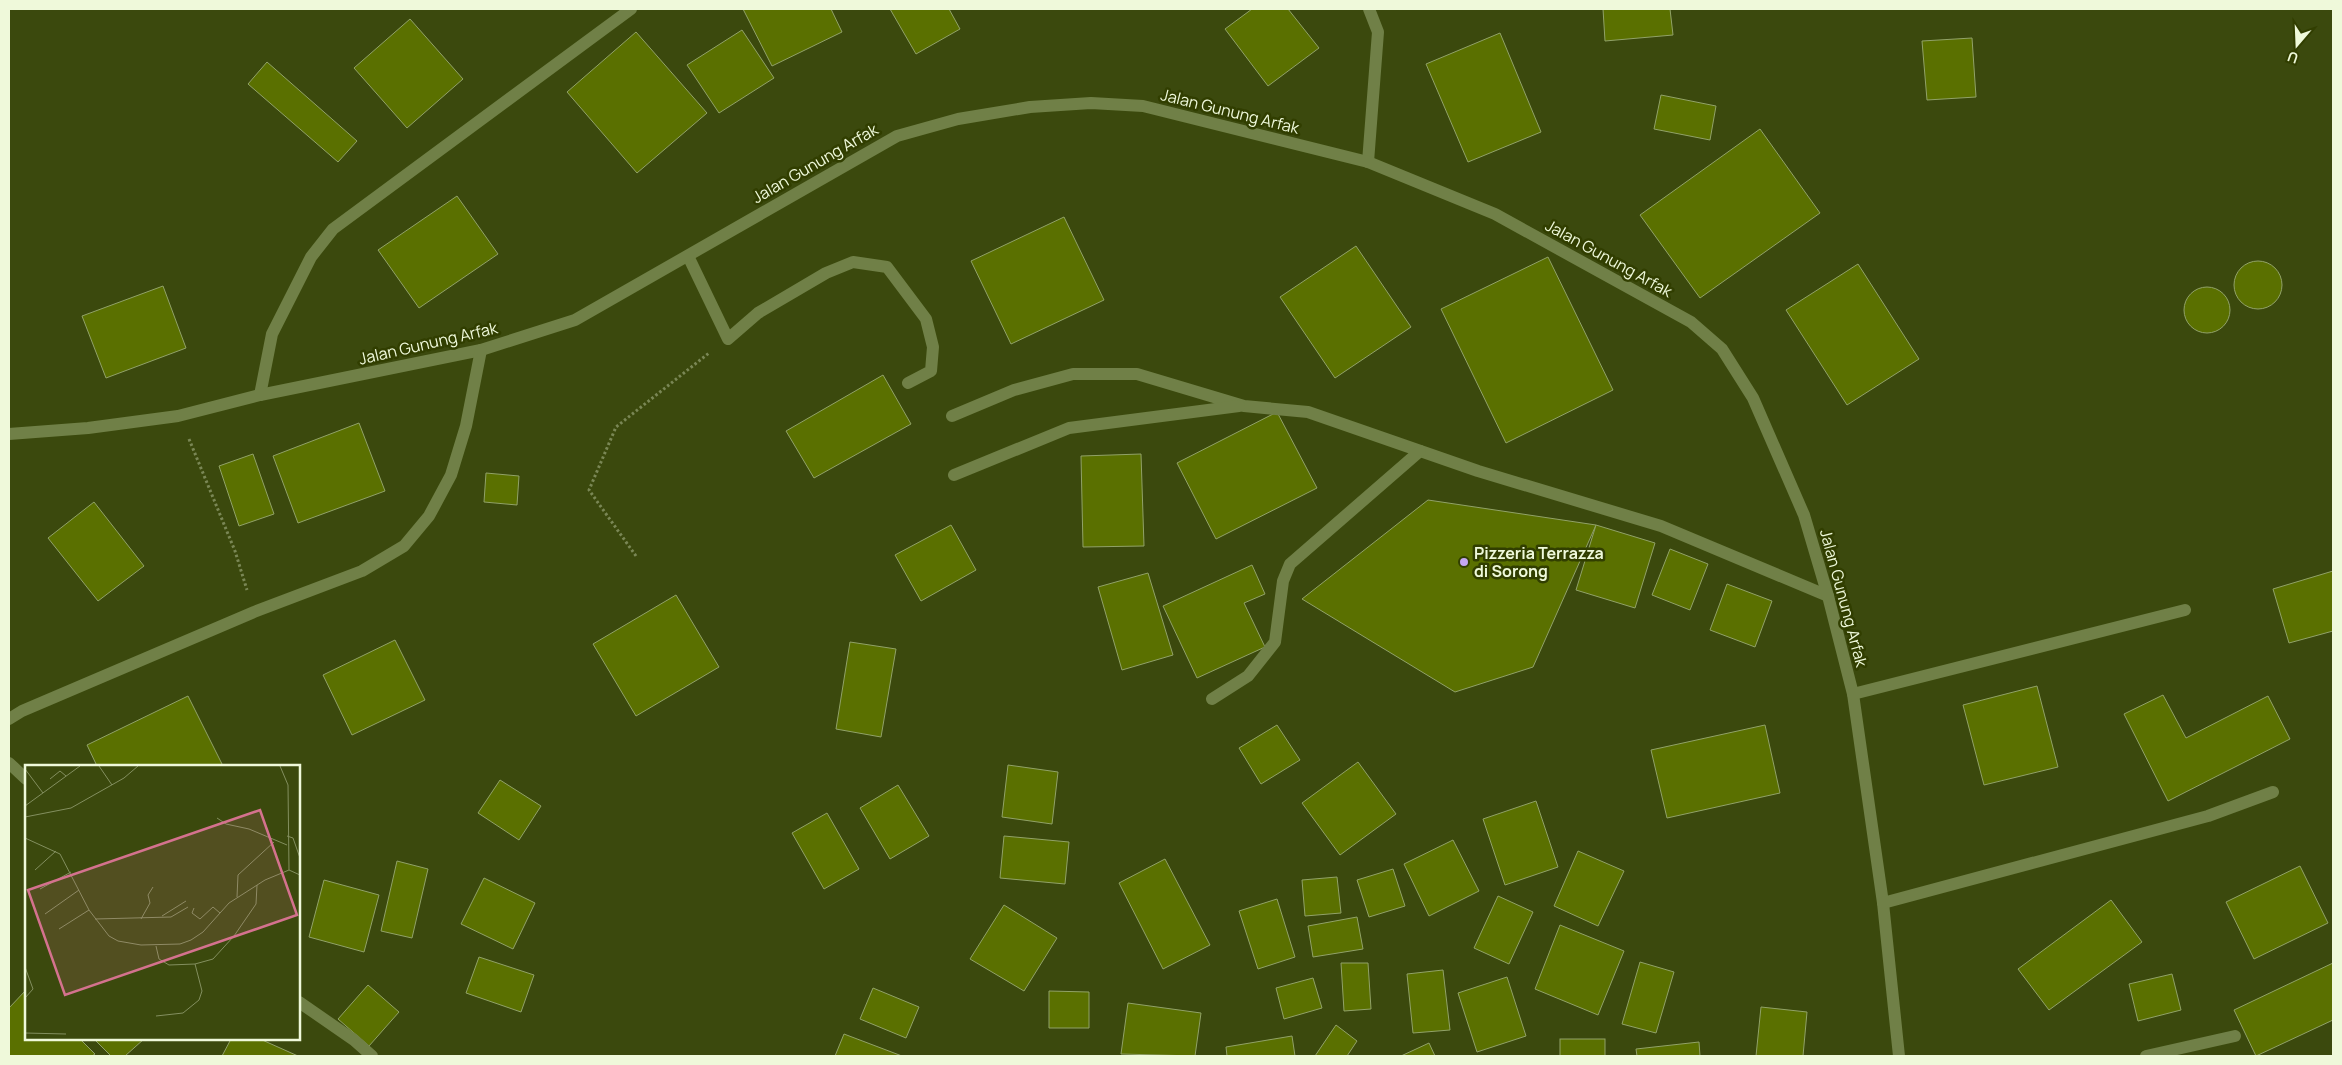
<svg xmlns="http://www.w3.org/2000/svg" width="2342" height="1065" viewBox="0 0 2342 1065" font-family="Manrope,sans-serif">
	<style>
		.building { fill: #5a7000; stroke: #91a268 }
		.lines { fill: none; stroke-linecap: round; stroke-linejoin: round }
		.path { stroke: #7a8755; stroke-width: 3; stroke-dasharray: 2.5 2.5; stroke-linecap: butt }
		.minor { stroke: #708047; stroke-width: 12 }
		.poi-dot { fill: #c4a7f1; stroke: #313e00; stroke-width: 2 }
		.labels { text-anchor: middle; stroke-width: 5; stroke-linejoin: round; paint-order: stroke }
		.street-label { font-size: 16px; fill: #eff9da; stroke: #313e00 }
		.poi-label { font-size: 16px; font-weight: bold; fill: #eff9da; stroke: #313e00; text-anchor: start }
		.inset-road { fill: none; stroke: #838f5f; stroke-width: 1 }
		.view { fill: #d4728e; fill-opacity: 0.15; stroke: #d4728e; stroke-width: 2.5 }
		.inset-edge { fill: none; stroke: #eff9da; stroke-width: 2.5 }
	</style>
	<rect width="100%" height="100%" fill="#3b490d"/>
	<g class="building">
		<polygon points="743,9 831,9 842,32 772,66"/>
		<polygon points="890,9 949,9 960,29 916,54"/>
		<polygon points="1252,9 1288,9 1319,48 1268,86 1225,29"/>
		<polygon points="1603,9 1670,9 1673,35 1605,41"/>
		<polygon points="410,19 463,79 407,128 354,68"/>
		<polygon points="742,30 774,78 719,113 687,65"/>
		<polygon points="636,32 707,113 637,173 567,92"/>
		<polygon points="1500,33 1541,132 1468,162 1426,64"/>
		<polygon points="1972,38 1976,97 1927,100 1922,41"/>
		<polygon points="267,62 357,141 338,162 248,84"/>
		<polygon points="1661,95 1716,106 1710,140 1654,129"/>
		<polygon points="1760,129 1820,213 1700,298 1640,215"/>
		<polygon points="457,196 498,254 419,308 378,250"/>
		<polygon points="1064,217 1104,300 1011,344 971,261"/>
		<polygon points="1356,246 1411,327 1335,378 1280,297"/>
		<polygon points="1548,257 1613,390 1506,443 1441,309"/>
		<circle cx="2258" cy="285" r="24"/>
		<polygon points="1858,264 1919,359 1847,405 1786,310"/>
		<polygon points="163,286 186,348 106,378 82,316"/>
		<circle cx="2207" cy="310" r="23"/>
		<polygon points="883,375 911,424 814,478 786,431"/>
		<polygon points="1277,412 1317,488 1216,539 1177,463"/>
		<polygon points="359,423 385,491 298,523 273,456"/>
		<polygon points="253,454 274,514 239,526 219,466"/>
		<polygon points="1141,454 1144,546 1083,547 1081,456"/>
		<polygon points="486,473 519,476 517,505 484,502"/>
		<polygon points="1428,500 1596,525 1533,667 1455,692 1302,599"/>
		<polygon points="94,502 144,566 98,601 48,538"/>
		<polygon points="951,525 976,570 921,601 895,555"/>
		<polygon points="1596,525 1655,543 1635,608 1576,590"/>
		<polygon points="1670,549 1708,564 1690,610 1652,595"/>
		<polygon points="1252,565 1265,594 1244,603 1265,647 1197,678 1163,606"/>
		<polygon points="2333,571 2333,631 2289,643 2273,589"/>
		<polygon points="1148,573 1173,655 1122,670 1098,587"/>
		<polygon points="1727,584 1772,601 1755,647 1710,630"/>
		<polygon points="676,595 719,667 636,716 593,644"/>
		<polygon points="395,640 425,700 352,735 323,675"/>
		<polygon points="850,642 896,649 881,737 836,729"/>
		<polygon points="2037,686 2058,767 1984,785 1963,705"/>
		<polygon points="2163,695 2186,738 2268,696 2290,739 2168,801 2124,714"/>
		<polygon points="188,696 223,766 97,766 87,745"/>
		<polygon points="1277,725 1300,760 1261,784 1239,748"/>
		<polygon points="1765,725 1780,793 1667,818 1651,750"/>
		<polygon points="1358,762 1396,814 1340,855 1302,803"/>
		<polygon points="1008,765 1058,772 1052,824 1002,817"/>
		<polygon points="500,780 541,806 519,840 478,813"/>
		<polygon points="898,785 929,836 890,859 860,808"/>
		<polygon points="1536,801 1558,867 1505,885 1483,819"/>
		<polygon points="827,813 859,869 824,889 792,833"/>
		<polygon points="1004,836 1069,842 1065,884 1000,878"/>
		<polygon points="1453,840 1479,891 1429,916 1404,864"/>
		<polygon points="1578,851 1624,871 1598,926 1554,906"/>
		<polygon points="1165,859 1210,945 1163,969 1119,883"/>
		<polygon points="397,861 428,869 412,938 381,931"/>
		<polygon points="2300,866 2328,923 2254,959 2226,902"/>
		<polygon points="1393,869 1405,906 1369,917 1357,880"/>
		<polygon points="1337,877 1341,913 1305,916 1302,880"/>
		<polygon points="484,878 535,903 513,949 461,924"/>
		<polygon points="324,880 379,895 364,952 309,937"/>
		<polygon points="1498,896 1533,912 1509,964 1474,948"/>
		<polygon points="1277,899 1295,957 1258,969 1239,911"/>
		<polygon points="2111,900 2142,942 2049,1010 2018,969"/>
		<polygon points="1004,905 1057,938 1024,991 970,959"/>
		<polygon points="1357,917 1363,949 1313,957 1308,926"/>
		<polygon points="1560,925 1624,951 1598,1015 1535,989"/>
		<polygon points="479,957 534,975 521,1012 466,993"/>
		<polygon points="1640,962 1674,972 1656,1033 1622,1024"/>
		<polygon points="1341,963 1368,963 1371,1009 1344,1011"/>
		<polygon points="2333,963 2333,1020 2256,1056 2234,1010"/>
		<polygon points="1443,970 1450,1030 1413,1033 1407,974"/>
		<polygon points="2172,974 2181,1010 2138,1021 2129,984"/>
		<polygon points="1507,977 1526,1036 1477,1052 1458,993"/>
		<polygon points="1313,978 1322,1008 1284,1019 1276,988"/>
		<polygon points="368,985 399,1012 369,1046 338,1019"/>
		<polygon points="873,988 919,1007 906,1038 860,1019"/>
		<polygon points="26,990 26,1039 80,1039 95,1054 92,1056 9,1056 9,1008"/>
		<polygon points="1049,991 1089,992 1089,1028 1049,1028"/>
		<polygon points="1128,1003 1201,1013 1195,1056 1121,1054"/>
		<polygon points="1761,1007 1807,1012 1803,1056 1756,1056"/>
		<polygon points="1336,1025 1357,1041 1347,1056 1315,1056"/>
		<polygon points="844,1034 902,1056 835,1056"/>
		<polygon points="1292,1036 1295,1056 1227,1056 1226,1047"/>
		<polygon points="94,1039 144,1039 125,1056 111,1056"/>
		<polygon points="231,1039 260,1039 298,1056 222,1056"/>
		<rect x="1560" y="1039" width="45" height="17"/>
		<polygon points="1699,1042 1700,1056 1637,1056 1636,1049"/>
		<polygon points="1429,1043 1435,1056 1401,1056"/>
	</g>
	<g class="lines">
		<g class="path">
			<polyline points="189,439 235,551 247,590"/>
			<polyline points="636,556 589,490 616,427 709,353"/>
		</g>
		<g class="minor">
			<polyline points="1368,162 1378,32 1369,9"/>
			<polyline points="688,256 728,339 758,313 826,273 853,262 887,267 926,319 933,347 931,371 908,383"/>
			<polyline points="260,395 272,334 311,257 333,229 631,9"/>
			<polyline points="952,416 1014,390 1073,374 1137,374 1244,406 1308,412 1478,471 1661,526 1828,596"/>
			<polyline points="9,434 88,428 178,416 260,395 481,350 575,320 897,136 958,119 1030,107 1091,103 1143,106 1368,162 1495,214 1691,322 1722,349 1753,398 1804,515 1828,596 1853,694 1883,903 1899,1056"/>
			<polyline points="954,475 1069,428 1239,406"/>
			<polyline points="1853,694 2185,610"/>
			<polyline points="1212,699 1248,676 1275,642 1283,581 1290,564 1420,451"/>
			<polyline points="9,719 22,711 254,612 362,571 404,546 429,516 451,475 466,426 481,350"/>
			<polyline points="9,763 26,779"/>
			<polyline points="1883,903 2208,816 2273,792"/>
			<polyline points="299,1002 354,1040 372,1056"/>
			<polyline points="2146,1056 2235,1036"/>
		</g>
	</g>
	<circle class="poi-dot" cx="1464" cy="562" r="5"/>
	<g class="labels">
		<g class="street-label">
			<text transform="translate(1230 111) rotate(14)" y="6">Jalan Gunung Arfak</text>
			<text transform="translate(815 163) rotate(-30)" y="6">Jalan Gunung Arfak</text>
			<text transform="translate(1609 258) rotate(29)" y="6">Jalan Gunung Arfak</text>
			<text transform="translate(428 343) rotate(-13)" y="6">Jalan Gunung Arfak</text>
			<text transform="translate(1844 598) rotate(75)" y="6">Jalan Gunung Arfak</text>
		</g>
		<g class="poi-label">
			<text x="1474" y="559">Pizzeria Terrazza<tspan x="1474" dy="18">di Sorong</tspan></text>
		</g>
	</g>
	<g transform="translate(25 765)">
		<rect width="275" height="275" fill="#3b490d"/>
		<path class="inset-road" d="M74 1 87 20M255 1 263 20 264 105M0 4 18 28M25 14 35 6 41 11M0 41 55 1M0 52 46 43 99 13 113 1M192 53 201 59 224 64 262 80M262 71 268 73 275 93M0 73 35 89 64 145 84 171 93 176 116 180 155 179 166 175 178 167 204 138 240 115 264 105 275 110M10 105 31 86M15 124 46 107M212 132 213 110 249 77M169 143 167 148 175 154 188 142 195 148M20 149 54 125M137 151 161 136M70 154 146 152 163 142M116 154 125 138 123 130 128 122M34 164 64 145M131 181 134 194 144 200 170 199 188 194 209 171 231 139 232 120M0 202 8 224 0 233M131 251 158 248 174 235 177 226 170 199M0 268 41 269"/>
		<path class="view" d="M235 45 272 150 40 230 3 125Z"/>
		<rect width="275" height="275" class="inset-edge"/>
	</g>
	<rect width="2342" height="1065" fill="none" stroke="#eff9da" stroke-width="20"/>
	<g transform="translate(2297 45) rotate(199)" stroke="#313e00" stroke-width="4" paint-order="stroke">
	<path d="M0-4L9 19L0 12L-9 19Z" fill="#eff9da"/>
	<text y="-8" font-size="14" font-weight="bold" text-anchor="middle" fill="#eff9da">U</text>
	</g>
</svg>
